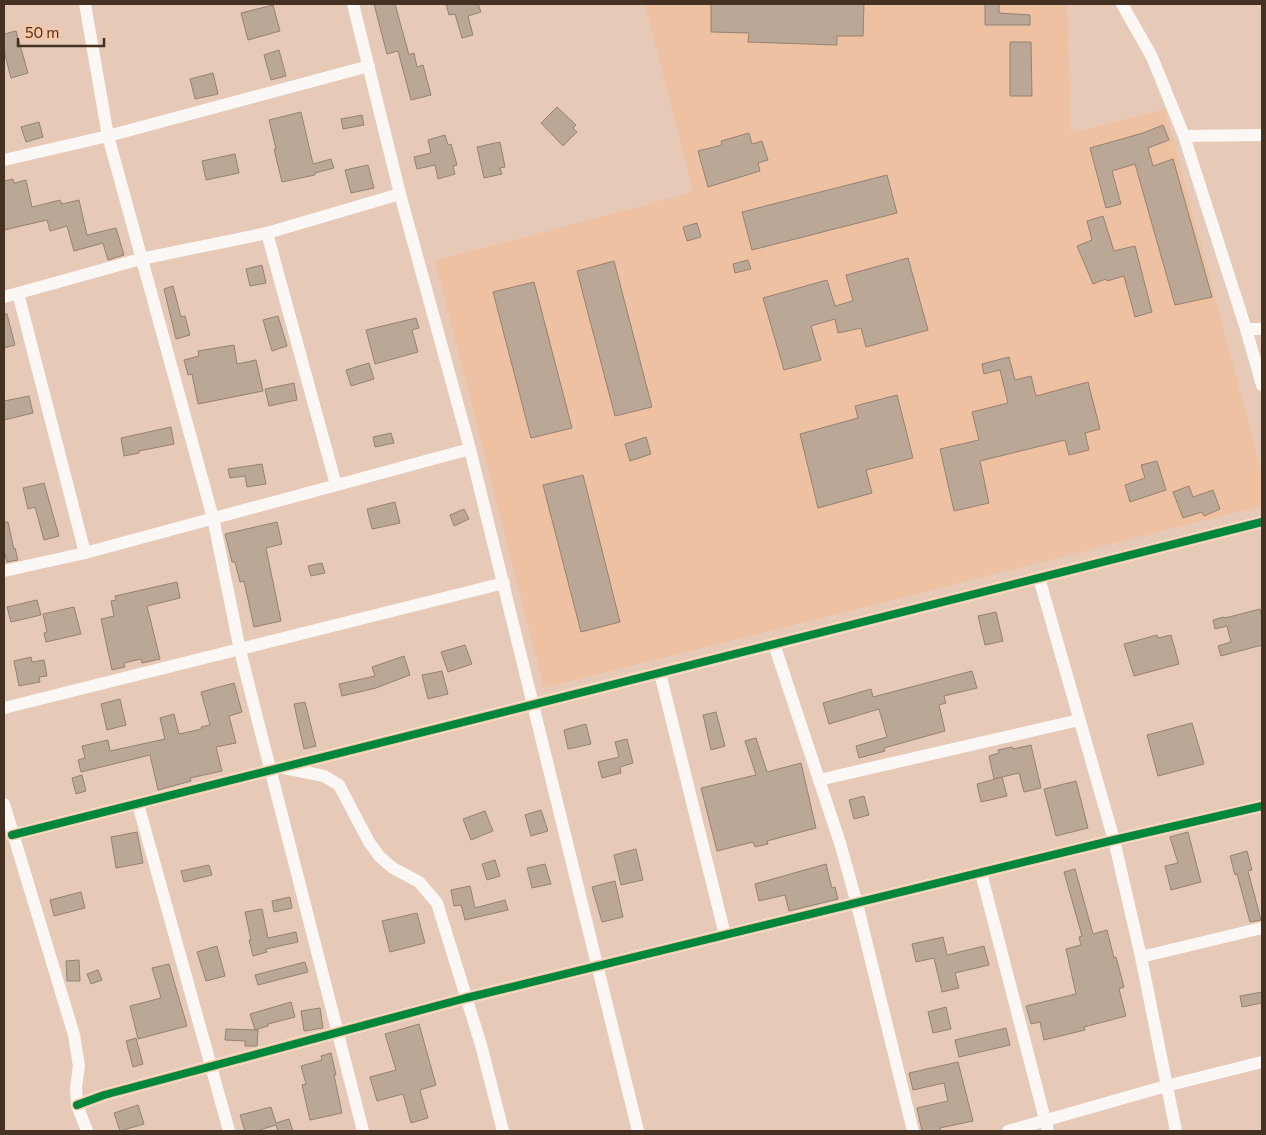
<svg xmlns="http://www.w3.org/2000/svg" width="1266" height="1135" viewBox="0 0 1266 1135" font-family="Commissioner,sans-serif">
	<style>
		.built { fill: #edc1a2 }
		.building { fill: #bba795; stroke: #958270 }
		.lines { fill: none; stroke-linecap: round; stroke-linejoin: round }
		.street { stroke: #fbf7f4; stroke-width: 12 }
		.cycleway-casing { stroke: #fac7a3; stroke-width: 11 }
		.cycleway { stroke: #00873e; stroke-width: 8 }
	</style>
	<rect width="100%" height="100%" fill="#e6cab7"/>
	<polygon class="built" points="645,4 1067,4 1071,133 1165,109 1262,474 1262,506 544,688 435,261 693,192"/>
	<g class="building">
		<polygon points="374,4 395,4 409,55 414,53 417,67 423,65 431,95 411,100 398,51 387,54"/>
		<polygon points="446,4 478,4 481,12 468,16 473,35 462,38 455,14 449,15"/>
		<polygon points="711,4 864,4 863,36 837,36 837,45 748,42 749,33 711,32"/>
		<polygon points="985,4 999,4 999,13 1030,15 1030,25 985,25"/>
		<polygon points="273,5 280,31 248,40 241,13"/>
		<polygon points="16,31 28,73 11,78 4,51 4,34"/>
		<polygon points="1010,42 1031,42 1032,96 1010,96"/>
		<polygon points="279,50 286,76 271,80 264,55"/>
		<polygon points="213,73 218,94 195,99 190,79"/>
		<polygon points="557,107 576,125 573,128 577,132 563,146 541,123"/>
		<polygon points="301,112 313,164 331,159 334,168 315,173 315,175 282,182 274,149 276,149 269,120"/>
		<polygon points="362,115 364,125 343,129 341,119"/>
		<polygon points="39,122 43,137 26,142 21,127"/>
		<polygon points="1163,125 1169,140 1148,148 1153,166 1173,159 1212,297 1175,305 1135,164 1112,171 1121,204 1106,208 1090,148 1143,133"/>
		<polygon points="749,133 752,144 762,141 768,160 758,163 760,171 708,187 698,151 722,145 721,141"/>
		<polygon points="445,135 448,145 451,144 457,165 453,166 455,174 438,179 435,165 417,169 414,157 431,153 428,140"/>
		<polygon points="500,142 505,167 500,168 502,174 484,178 477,147"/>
		<polygon points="235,154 239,173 206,180 202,161"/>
		<polygon points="368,165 374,188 351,193 345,170"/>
		<polygon points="887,175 897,213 752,250 742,212"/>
		<polygon points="13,179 14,183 26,180 32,207 60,200 62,204 79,200 87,235 116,228 124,255 108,260 103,243 74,251 67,226 50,231 47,220 4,230 4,181"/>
		<polygon points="1103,216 1114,251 1135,246 1152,312 1135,317 1124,276 1107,281 1106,279 1093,284 1077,246 1092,240 1087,221"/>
		<polygon points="697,223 701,237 687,241 683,227"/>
		<polygon points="908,258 928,330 866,347 861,328 838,333 835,319 811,326 821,360 784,370 763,298 827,280 835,306 853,301 846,275"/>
		<polygon points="748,260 751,269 735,273 733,264"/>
		<polygon points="614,261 652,407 615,416 577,271"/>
		<polygon points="262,265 266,283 250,286 246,269"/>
		<polygon points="534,282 572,428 531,438 493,292"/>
		<polygon points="173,286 181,317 185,316 190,335 176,339 164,289"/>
		<polygon points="4,314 7,314 15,345 4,348"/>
		<polygon points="278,316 287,346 272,351 263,320"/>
		<polygon points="416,318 419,328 412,330 418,352 375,364 366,330"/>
		<polygon points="234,345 237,364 256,360 263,391 198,404 192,374 188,375 184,360 199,356 198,351"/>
		<polygon points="1009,357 1015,380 1031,376 1036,396 1088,382 1100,429 1085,433 1089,450 1069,455 1065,440 980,461 989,503 954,511 940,449 979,440 972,412 1008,403 1000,370 984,374 982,364"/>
		<polygon points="369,363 374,379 351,386 346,370"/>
		<polygon points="294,383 297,400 269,406 265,389"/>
		<polygon points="897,395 913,458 866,470 872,493 818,508 800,434 858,418 855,406"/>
		<polygon points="29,396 33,413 4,420 4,401"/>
		<polygon points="171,427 174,444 139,451 139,453 124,456 121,438"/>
		<polygon points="391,433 394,443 375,447 373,437"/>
		<polygon points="646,437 651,454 630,461 625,444"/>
		<polygon points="1157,461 1166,490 1130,502 1125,485 1145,478 1141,465"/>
		<polygon points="262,464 266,484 247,487 245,476 230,478 228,469"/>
		<polygon points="583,475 620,622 581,632 543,485"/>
		<polygon points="44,483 59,536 44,540 35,507 28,509 23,488"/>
		<polygon points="1189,486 1193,497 1213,490 1220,509 1204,516 1202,512 1183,518 1173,492"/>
		<polygon points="395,502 400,523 372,529 367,509"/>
		<polygon points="464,509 469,519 454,526 450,515"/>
		<polygon points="4,522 8,522 14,549 15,548 18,560 7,562 4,551"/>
		<polygon points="277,522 282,544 266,548 281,621 254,627 244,581 240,582 235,562 232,562 225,534"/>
		<polygon points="322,563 325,573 311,576 308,566"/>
		<polygon points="177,582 180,598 147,606 160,659 142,663 141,659 124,663 125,667 112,670 101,619 114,616 111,601 116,600 115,596"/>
		<polygon points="37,600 41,615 11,622 7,607"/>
		<polygon points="74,607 81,634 46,642 44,633 47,632 43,614"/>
		<polygon points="1260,609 1262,619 1262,645 1221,656 1218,646 1231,642 1227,626 1215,629 1213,620 1224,617 1225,618"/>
		<polygon points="996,612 1003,641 985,645 978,616"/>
		<polygon points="1157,635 1158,638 1171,635 1179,664 1134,676 1124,644"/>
		<polygon points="465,645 472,664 448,672 441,652"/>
		<polygon points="404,656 410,675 376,688 342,696 339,684 375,676 372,667"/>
		<polygon points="31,657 32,662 44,660 47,676 39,677 40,682 19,686 14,661"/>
		<polygon points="442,671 448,694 428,699 422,675"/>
		<polygon points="972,671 977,688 944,696 946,703 939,705 945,731 884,748 885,751 859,758 856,746 887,737 879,709 829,724 823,703 871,689 873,697"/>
		<polygon points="234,683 242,712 229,716 236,743 216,747 222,771 190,778 191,781 158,790 150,755 81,772 78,760 85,758 82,746 108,740 110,751 165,739 160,718 174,714 179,734 202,729 201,727 210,725 201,692"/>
		<polygon points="120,699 126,725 107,730 101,704"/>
		<polygon points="305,702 316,746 304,749 294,704"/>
		<polygon points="716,712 725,746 711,750 703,715"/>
		<polygon points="1192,723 1204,764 1158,776 1147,735"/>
		<polygon points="586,724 591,744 568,749 564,730"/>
		<polygon points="756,738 767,772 801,763 816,828 767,841 768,844 755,847 753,842 717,851 701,788 756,775 745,741"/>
		<polygon points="627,739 633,763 620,767 621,773 602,778 598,762 619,757 615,742"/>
		<polygon points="1031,745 1041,788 1024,792 1019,773 994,779 989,756 999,753 998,750 1012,747 1013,749"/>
		<polygon points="82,775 86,791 76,794 72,778"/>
		<polygon points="1002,777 1007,796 981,802 977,784"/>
		<polygon points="1076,781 1088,828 1056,836 1044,789"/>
		<polygon points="864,796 869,815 854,819 849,800"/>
		<polygon points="541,810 548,831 531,836 525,815"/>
		<polygon points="485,811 493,831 471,840 463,819"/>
		<polygon points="137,832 143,863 116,868 111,837"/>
		<polygon points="1188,832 1201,882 1171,890 1165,866 1178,863 1170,837"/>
		<polygon points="636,849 643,880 621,885 614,855"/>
		<polygon points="1247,851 1252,870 1248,871 1261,920 1250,922 1237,874 1235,875 1230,856"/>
		<polygon points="495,860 500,876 487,880 482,864"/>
		<polygon points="545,864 551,884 532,888 527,868"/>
		<polygon points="826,864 832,888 835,887 838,899 789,911 785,895 759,901 755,884"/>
		<polygon points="209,865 212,875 184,882 181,871"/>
		<polygon points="1075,869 1093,934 1107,930 1114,958 1116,957 1124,987 1119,989 1126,1016 1084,1027 1085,1030 1044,1040 1040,1022 1031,1024 1026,1006 1076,994 1066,949 1081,945 1079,937 1082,936 1064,872"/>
		<polygon points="615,881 623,917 602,922 592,887"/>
		<polygon points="470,886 475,908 505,900 508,910 465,920 461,905 454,906 451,890"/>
		<polygon points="81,892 85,908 54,916 50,900"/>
		<polygon points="290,897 292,908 274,912 272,901"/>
		<polygon points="262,909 268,938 296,932 298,942 266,949 267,952 253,956 249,940 251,940 245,912"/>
		<polygon points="417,913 425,943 390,952 382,921"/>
		<polygon points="943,937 947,955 984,946 989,965 955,973 959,988 942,992 934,958 916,962 912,944"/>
		<polygon points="217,946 225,976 206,981 197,952"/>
		<polygon points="79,960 80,981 67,981 66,961"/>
		<polygon points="305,962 308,972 258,985 255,975"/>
		<polygon points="169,964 187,1026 138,1039 130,1006 161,998 152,968"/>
		<polygon points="98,970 102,980 91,984 87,974"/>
		<polygon points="1262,992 1262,1003 1242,1007 1240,996"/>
		<polygon points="291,1002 295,1017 268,1024 268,1026 255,1030 250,1014"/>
		<polygon points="946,1007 951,1029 933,1033 928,1012"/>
		<polygon points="320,1008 323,1028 304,1031 301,1011"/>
		<polygon points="419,1024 436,1085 420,1090 428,1118 411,1123 403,1094 377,1101 370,1077 396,1070 385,1034"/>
		<polygon points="1006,1028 1010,1045 959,1057 955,1040"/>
		<polygon points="226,1029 258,1030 257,1046 245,1046 245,1041 225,1040"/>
		<polygon points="136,1038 143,1064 133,1067 126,1041"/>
		<polygon points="331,1053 336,1075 334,1075 342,1113 310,1120 302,1085 306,1084 301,1066 322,1060 321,1056"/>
		<polygon points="958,1062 973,1121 940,1128 941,1131 922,1131 917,1108 948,1101 944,1083 913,1090 909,1073"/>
		<polygon points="138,1105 144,1124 120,1131 114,1113"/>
		<polygon points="271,1107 276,1123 289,1119 293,1131 278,1131 276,1125 256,1131 245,1131 240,1115"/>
	</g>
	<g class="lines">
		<g class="street">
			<polyline points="85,4 108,136 213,518 240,650 253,702 363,1131"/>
			<polyline points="353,4 400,194 470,449 638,1131"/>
			<polyline points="1122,4 1152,57 1184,136 1246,329 1262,385"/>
			<polyline points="1184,136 1262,135"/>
			<polyline points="4,160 108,136 369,66"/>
			<polyline points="267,233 336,485"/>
			<polyline points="18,293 85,553"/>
			<polyline points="4,297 141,259 267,233 400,194"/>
			<polyline points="1246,329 1262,329"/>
			<polyline points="4,571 85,553 470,449"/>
			<polyline points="1039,578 1114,840 1141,957 1176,1131"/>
			<polyline points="774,644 840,843 857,904 913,1131"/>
			<polyline points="660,673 725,935"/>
			<polyline points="4,708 504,583"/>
			<polyline points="284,768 324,776 339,785 369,842 380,857 393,868 419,882 437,903 481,1045 503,1131"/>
			<polyline points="819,780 1079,720"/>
			<polyline points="4,804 74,1035 79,1066 76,1087 77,1105 87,1131"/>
			<polyline points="138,804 229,1131"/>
			<polyline points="12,835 1262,522"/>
			<polyline points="981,873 1048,1131"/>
			<polyline points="1141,957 1262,928"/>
			<polyline points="77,1105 104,1095 466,998 1114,840 1262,806"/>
			<polyline points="1008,1131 1166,1086 1262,1062"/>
		</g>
		<defs>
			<g id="cycleway">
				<polyline points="12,835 1262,522"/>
				<polyline points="77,1105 104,1095 466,998 1114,840 1262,806"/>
			</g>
		</defs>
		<use href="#cycleway" class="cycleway-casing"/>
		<use href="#cycleway" class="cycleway"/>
	</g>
	<rect width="1266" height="1135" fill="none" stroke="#453122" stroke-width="10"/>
	<path d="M18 38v8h86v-8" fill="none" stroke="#453122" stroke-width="2.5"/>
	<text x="25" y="38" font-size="15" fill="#453122" stroke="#fac7a3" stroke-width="4" paint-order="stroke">50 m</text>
</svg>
